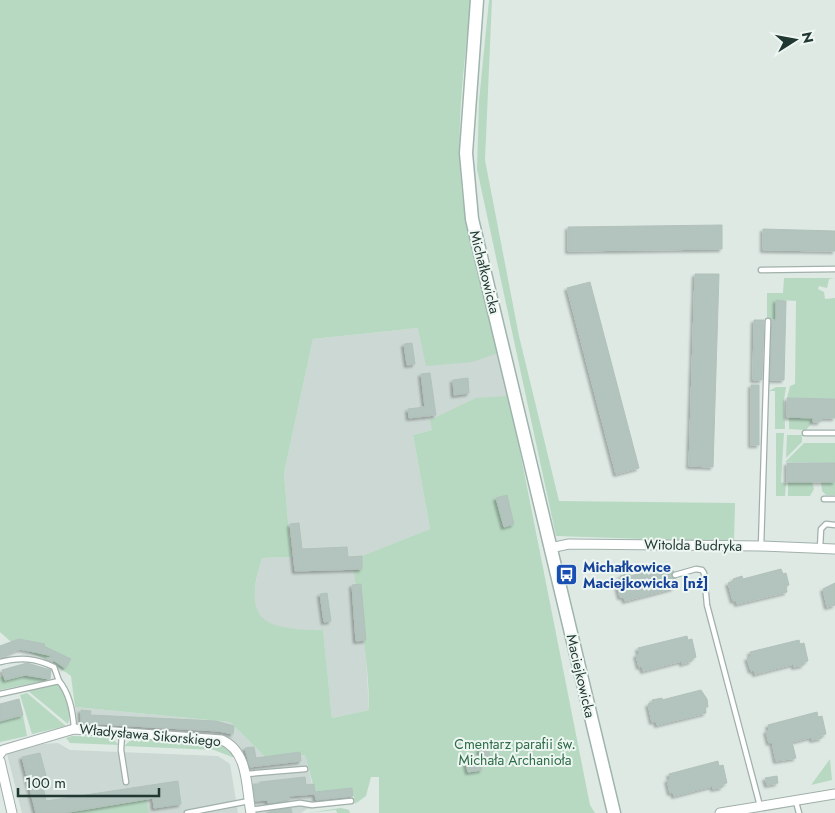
<svg xmlns="http://www.w3.org/2000/svg" width="835" height="813" viewBox="0 0 835 813" font-family="Jost,sans-serif">
	<style>
		.built { fill: #ccd8d3 }
		.green { fill: #b7d9c2 }
		.building { fill: #b3c3bd; stroke: #b1c2bb; filter: url(#shadow) }
		.lines { fill: none; stroke-linecap: round; stroke-linejoin: round }
		.lane-casing { stroke: #a1b0ab; stroke-width: 7 }
		.street-casing { stroke: #a1b0ab; stroke-width: 11 }
		.secondary-casing { stroke: #9eb4ad; stroke-width: 15 }
		.lane { stroke: #fff; stroke-width: 4.5 }
		.street { stroke: #fff; stroke-width: 9 }
		.secondary { stroke: #fff; stroke-width: 12 }
		.labels { text-anchor: middle; stroke-width: 4; stroke-linejoin: round; paint-order: stroke }
		.street-label { font-size: 14px; fill: #203732; stroke: #eef6f2 }
		.transit-label { font-size: 14px; font-weight: bold; fill: #164399; stroke: #eef6f2; text-anchor: start }
		.park-label { font-size: 14px; fill: #2d6c48; stroke: #eef6f2 }
	</style>
	<defs>
		<filter id="shadow"><feDropShadow dx="-2.5" dy="2.5" stdDeviation="1" flood-color="#0004"/></filter>
	</defs>
	<rect width="100%" height="100%" fill="#dee9e4"/>
	<g class="built">
		<polygon points="418,328 501,352 509,396 432,430 413,435 430,529 353,560 358,608 365,640 369,710 332,718 323,631 291,630 272,625 261,618 255,607 254,592 259,567 262,558 291,557 284,473 313,339"/>
		<polygon points="75,707 230,722 265,757 300,752 305,754 312,784 352,788 354,804 307,809 301,813 254,813 242,750 225,738 78,726"/>
		<polygon points="58,743 70,750 218,756 230,764 238,813 22,813 7,754 43,744"/>
	</g>
	<g class="green">
		<path d="M0 0H471C465 60 456 121 461 182 465 240 486 297 501 352L472 362 426 366 418 328 313 339 284 473 291 557 262 558C242 621 263 630 323 630L332 718 369 710C369 659 359 610 352 560L430 529 413 435 432 430 430 420 476 398 509 396 590 805 595 813H379V777H371L366 796 355 804 352 788 315 792 305 755H300L299 752 265 757 230 722 75 707 71 676 50 661 18 648 0 632Z"/>
		<polygon points="489,0 492,0 485,160 519,336 559,501 735,503 734,542 556,536 477,169 479,101"/>
		<polygon points="784,278 835,278 829,279 827,288 819,286 818,289 824,292 825,299 835,298 835,399 787,398 790,386 795,384 796,301 777,300 776,321 767,320 767,293 783,293"/>
		<polygon points="776,387 786,387 784,400 785,429 775,429 775,391 769,391"/>
		<polygon points="789,417 813,418 813,422 806,430 789,429"/>
		<polygon points="776,433 784,433 781,482 786,484 785,496 776,496"/>
		<polygon points="787,435 802,435 802,442 786,458"/>
		<polygon points="804,443 835,443 835,463 785,462"/>
		<polygon points="788,482 812,482 814,489 810,496 788,496"/>
		<polygon points="821,482 835,482 835,495 826,495 822,491"/>
		<polygon points="26,675 41,675 41,678 49,680 0,690 0,677 4,676 5,680"/>
		<polygon points="58,684 63,687 70,715 68,724 27,690"/>
		<polygon points="27,693 66,726 32,734 20,695"/>
		<polygon points="23,715 27,736 0,742 0,721"/>
		<polygon points="72,736 111,737 119,745 70,743 66,738"/>
		<polygon points="132,739 222,743 237,757 232,757 214,750 124,746"/>
		<polygon points="830,759 832,780 811,785"/>
		<polygon points="146,799 149,813 63,813"/>
		<polygon points="341,808 349,810 350,813 337,813 336,810 306,813"/>
	</g>
	<g class="building">
		<polygon points="722,225 722,249 568,251 568,227"/>
		<polygon points="763,229 835,231 835,251 763,250"/>
		<polygon points="695,274 719,274 713,467 689,466"/>
		<polygon points="590,282 639,468 616,474 567,288"/>
		<polygon points="776,300 786,301 784,380 770,380 772,320 776,320"/>
		<polygon points="754,320 764,320 762,380 753,380"/>
		<polygon points="412,343 415,364 407,365 404,344"/>
		<polygon points="430,373 436,415 409,418 408,409 425,407 421,374"/>
		<polygon points="468,378 469,393 454,395 453,380"/>
		<rect x="751" y="385" width="8" height="60"/>
		<polygon points="787,398 835,399 835,418 821,418 820,422 813,422 813,418 787,417"/>
		<rect x="787" y="463" width="48" height="19"/>
		<polygon points="507,495 514,524 504,527 496,498"/>
		<polygon points="299,523 302,549 347,547 348,557 362,556 362,569 295,571 290,524"/>
		<polygon points="669,566 670,570 674,571 671,577 676,579 676,582 673,583 674,588 625,601 624,597 620,597 616,580 621,578 620,576 630,573 630,576"/>
		<polygon points="781,569 783,574 786,573 789,585 786,586 787,592 737,604 736,600 733,601 728,583 734,581 733,579 742,576 743,579"/>
		<polygon points="835,583 835,605 827,607 823,589"/>
		<polygon points="361,584 366,640 356,641 352,585"/>
		<polygon points="327,593 331,621 324,622 320,594"/>
		<polygon points="687,636 688,640 692,639 696,657 691,659 692,661 682,664 682,661 643,671 642,666 639,667 636,655 639,654 638,648"/>
		<polygon points="19,639 45,644 44,646 71,659 65,668 53,660 53,662 44,659 53,656 20,649 0,657 0,646"/>
		<polygon points="799,640 800,644 804,643 808,661 803,662 804,665 794,667 794,664 755,674 754,670 751,671 747,658 751,657 750,652"/>
		<polygon points="27,663 51,670 50,679 25,675 5,680 2,670"/>
		<polygon points="701,690 707,699 708,707 705,707 706,713 657,725 656,721 652,722 648,704 653,703 652,700 662,698 662,700"/>
		<polygon points="19,699 23,715 0,721 0,704"/>
		<polygon points="81,710 91,711 90,715 216,721 234,726 233,734 218,731 81,723"/>
		<polygon points="817,712 818,717 822,716 826,734 821,735 822,738 812,740 812,737 792,742 796,758 776,761 772,742 769,743 766,731 769,730 768,725"/>
		<polygon points="254,747 256,758 300,752 301,761 250,767 245,748"/>
		<polygon points="488,747 490,757 481,759 479,749"/>
		<polygon points="40,753 48,783 43,785 46,801 178,781 181,804 154,808 153,798 63,813 36,813 22,757"/>
		<polygon points="479,756 482,770 468,772 465,758"/>
		<polygon points="718,761 719,766 723,765 727,783 722,784 723,787 713,789 713,786 674,796 673,792 670,793 667,780 670,779 669,774"/>
		<polygon points="777,776 778,783 767,785 765,778"/>
		<polygon points="305,777 306,785 314,784 315,792 352,788 353,796 316,800 315,794 289,796 290,800 268,803 267,800 255,801 253,784 260,784 260,782"/>
		<polygon points="291,808 292,813 269,813 269,811"/>
	</g>
	<g class="lines">
		<defs>
			<g id="lane">
				<polyline points="761,270 835,269"/>
				<polyline points="805,433 835,433"/>
				<polyline points="824,499 835,499"/>
				<polyline points="761,546 768,321"/>
				<polyline points="820,548 821,529 826,524 835,525"/>
				<polyline points="675,575 696,569 702,570 704,573 707,605 760,806"/>
				<path d="M0 662C21 657 35 658 54 667L59 681"/>
				<path d="M0 694 59 681C70 694 73 711 74 729"/>
				<polyline points="122,733 121,750 126,782"/>
				<polyline points="246,774 305,769"/>
				<polyline points="796,802 799,813"/>
				<polyline points="250,810 300,803 312,805 351,801"/>
				<polyline points="187,813 249,801"/>
			</g>
			<g id="street">
				<polyline points="550,548 569,544 761,546 835,549"/>
				<path d="M0 754 3 750 74 729 222 740C249 752 246 787 251 813"/>
				<polyline points="0,761 12,813"/>
				<polyline points="720,813 835,794"/>
			</g>
			<polyline id="secondary" points="477,0 466,153 472,219 614,813"/>
		</defs>
		<use href="#lane" class="lane-casing"/>
		<use href="#street" class="street-casing"/>
		<use href="#secondary" class="secondary-casing"/>
		<use href="#lane" class="lane"/>
		<use href="#street" class="street"/>
		<use href="#secondary" class="secondary"/>
	</g>
	<defs>
		<symbol id="bus-square" viewBox="-11 -11 22 22"><rect x="-9" y="-9" width="18" height="18" rx="4" fill="#1a4fb4" stroke="#eef6f2"/><path d="M-5-6H5V4H4V6H2V4H-2V6H-4V4H-5ZM-3.5-4V0h7V-4ZM-3.5 1.2v1.5H-2V1.2ZM2 1.2v1.5H3.5V1.2Z" fill="#fff"/></symbol>
	</defs>
	<g fill-rule="evenodd">
		<use href="#bus-square" x="554" y="562" width="25" height="25"/>
	</g>
	<g class="labels">
		<g class="street-label">
			<text transform="translate(485 272) rotate(76)" y="5">Michałkowicka</text>
			<text transform="translate(693 545) rotate(1)" y="5">Witolda Budryka</text>
			<text transform="translate(581 676) rotate(77)" y="5">Maciejkowicka</text>
			<text transform="translate(150 735) rotate(5)" y="5">Władysława Sikorskiego</text>
		</g>
		<g class="transit-label">
			<text x="583" y="572">Michałkowice<tspan x="583" dy="16">Maciejkowicka [nż]</tspan></text>
		</g>
		<g class="park-label">
			<text x="515" y="749">Cmentarz parafii św.<tspan x="515" dy="16">Michała Archanioła</tspan></text>
		</g>
	</g>
	<g transform="translate(795 40) rotate(79)" stroke="#eef6f2" stroke-width="4" paint-order="stroke">
	<path d="M0-4L9 19L0 12L-9 19Z" fill="#203732"/>
	<text y="-8" font-size="14" font-weight="bold" text-anchor="middle" fill="#203732">N</text>
	</g>
	<path d="M18 788v8h141v-8" fill="none" stroke="#203732" stroke-width="2.5"/>
	<text x="25" y="788" font-size="15" fill="#203732" stroke="#eef6f2" stroke-width="4" paint-order="stroke">100 m</text>
</svg>
